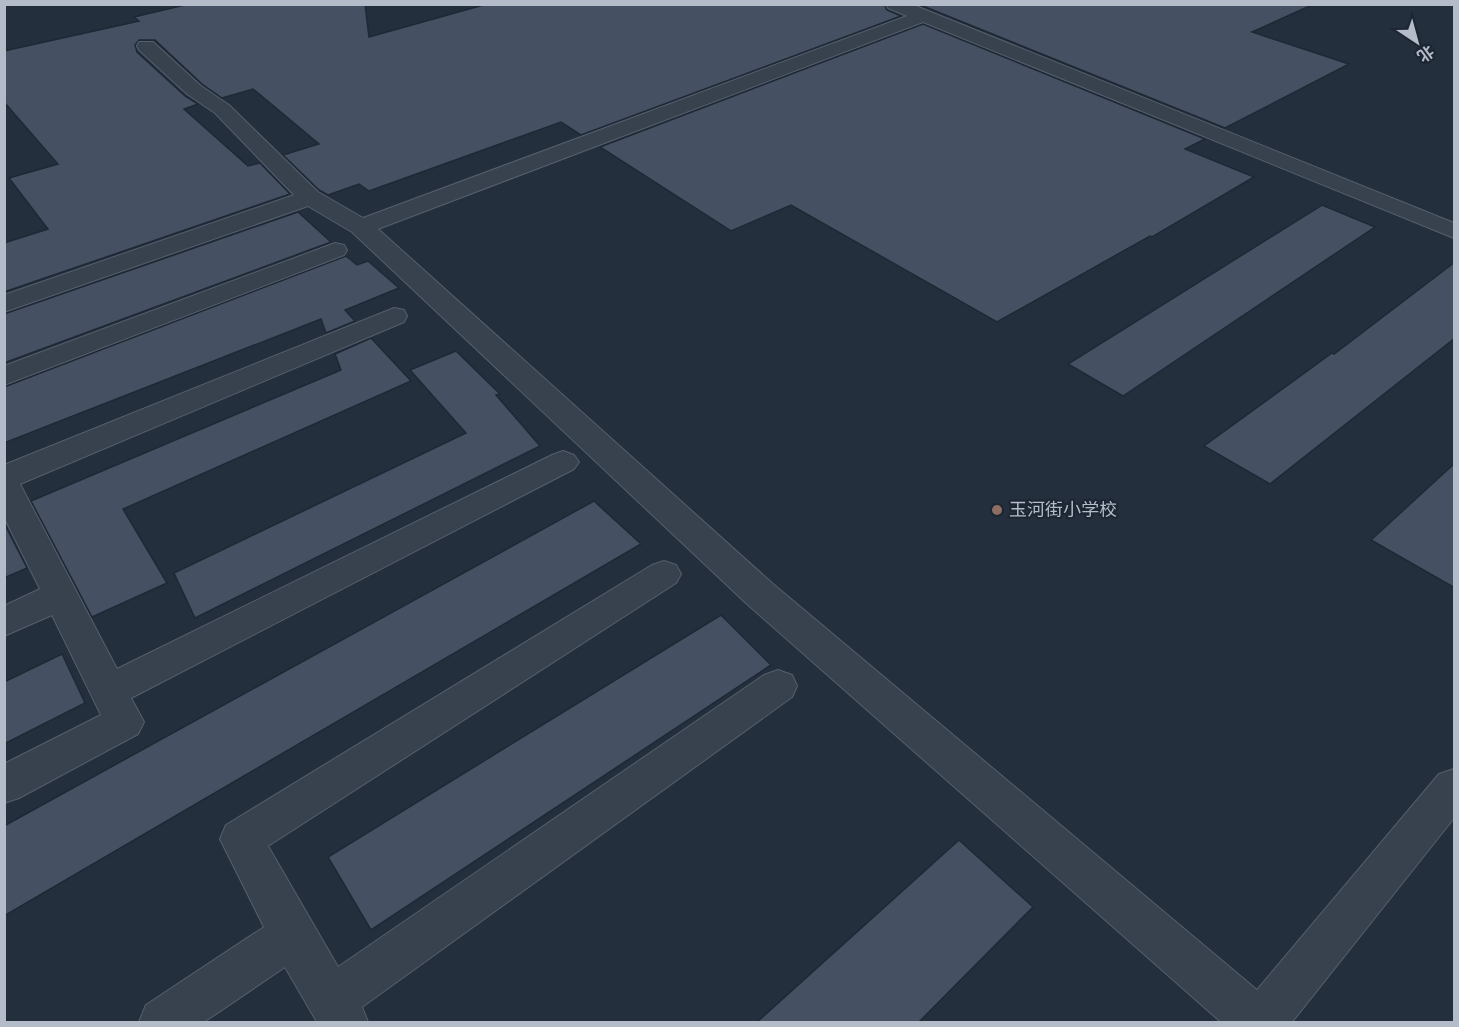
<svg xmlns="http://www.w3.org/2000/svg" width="1459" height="1027" viewBox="0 0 1459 1027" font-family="'Fira Sans','Noto Sans SC',sans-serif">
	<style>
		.building { fill: #455162; stroke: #1f2835; stroke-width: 1.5 }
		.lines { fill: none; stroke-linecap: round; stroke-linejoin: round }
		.minor-casing { stroke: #565f6c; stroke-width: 2 }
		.minor { fill: #38414e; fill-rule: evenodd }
		.education-dot { fill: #8d6e63; stroke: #1d2633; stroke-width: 2 }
		.labels { text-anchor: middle; stroke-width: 4.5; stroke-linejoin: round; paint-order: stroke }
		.poi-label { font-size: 18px; fill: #b4bcc9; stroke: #1d2633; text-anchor: start }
	</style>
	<rect width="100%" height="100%" fill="#242f3e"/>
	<g class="building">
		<polygon points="189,4 365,4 369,37 487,4 884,4 887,10 901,16 581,135 561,122 369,191 359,184 328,195 319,190 283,155 319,144 253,89 222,98 202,84 155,40 139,40 135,45 137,52 185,96 198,104 184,109 248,166 260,163 290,194 4,292 4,243 48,229 9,178 58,164 4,102 4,51 139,21 134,17"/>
		<polygon points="918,4 1314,4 1252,32 1349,64 1225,128"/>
		<polygon points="923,24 1205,139 1185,149 1254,177 1152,237 1150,236 997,322 791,205 731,231 600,147"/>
		<polygon points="1322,205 1375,227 1123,396 1068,364"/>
		<polygon points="298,212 331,242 4,363 4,314"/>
		<polygon points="346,256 357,265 368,261 399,288 345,310 355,321 326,333 321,319 4,443 4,387"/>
		<polygon points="1455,262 1455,338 1270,484 1204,446 1332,353 1334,354"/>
		<polygon points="371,338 411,381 123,509 167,583 92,617 31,501 341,370 335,354"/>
		<polygon points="456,351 500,394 496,395 540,446 195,618 174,573 466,433 410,370"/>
		<polygon points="1455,463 1455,588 1371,540"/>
		<polygon points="594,501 641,544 4,916 4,826"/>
		<polygon points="4,523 27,568 4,578"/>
		<polygon points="721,615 771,665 371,930 328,857"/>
		<polygon points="62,654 85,703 4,744 4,682"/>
		<polygon points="959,840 1033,907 918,1023 756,1023"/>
	</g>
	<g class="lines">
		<defs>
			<g id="minor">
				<polygon points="886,4 911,4 1454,223 1454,238 923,22 378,229 773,584 1257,990 1439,774 1454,769 1454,818 1292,1022 1221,1022 747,604 352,232 308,206 4,312 4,295 294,195 215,113 187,94 139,50 137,46 139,42 153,42 201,86 229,105 318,192 363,218 907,16 888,8"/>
				<polygon points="335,243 344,245 347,250 344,255 4,385 4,366"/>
				<polygon points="394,308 404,310 407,316 404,322 20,484 117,669 552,455 563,451 574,455 579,462 574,469 131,698 144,722 138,734 19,798 4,803 4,764 101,715 52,615 4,636 4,606 40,589 4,517 4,465"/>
				<polygon points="664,561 676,565 681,574 676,583 268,846 338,967 764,675 778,670 792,675 797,686 792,697 362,1007 368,1022 317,1022 285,967 204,1022 139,1022 146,1005 264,927 220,839 226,825 652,565"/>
			</g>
		</defs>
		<use href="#minor" class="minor-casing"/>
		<use href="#minor" class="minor"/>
	</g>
	<circle class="education-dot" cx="997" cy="510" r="6"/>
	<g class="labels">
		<g class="poi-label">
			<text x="1009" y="516">玉河街小学校</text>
		</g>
	</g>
	<rect width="1459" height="1027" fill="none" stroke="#b4bcc9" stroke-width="12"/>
	<g transform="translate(1417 42) rotate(144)" stroke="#1d2633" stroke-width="4.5" paint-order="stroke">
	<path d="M0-4.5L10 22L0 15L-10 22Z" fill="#b4bcc9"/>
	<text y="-9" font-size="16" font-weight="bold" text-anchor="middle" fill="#b4bcc9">北</text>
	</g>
</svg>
